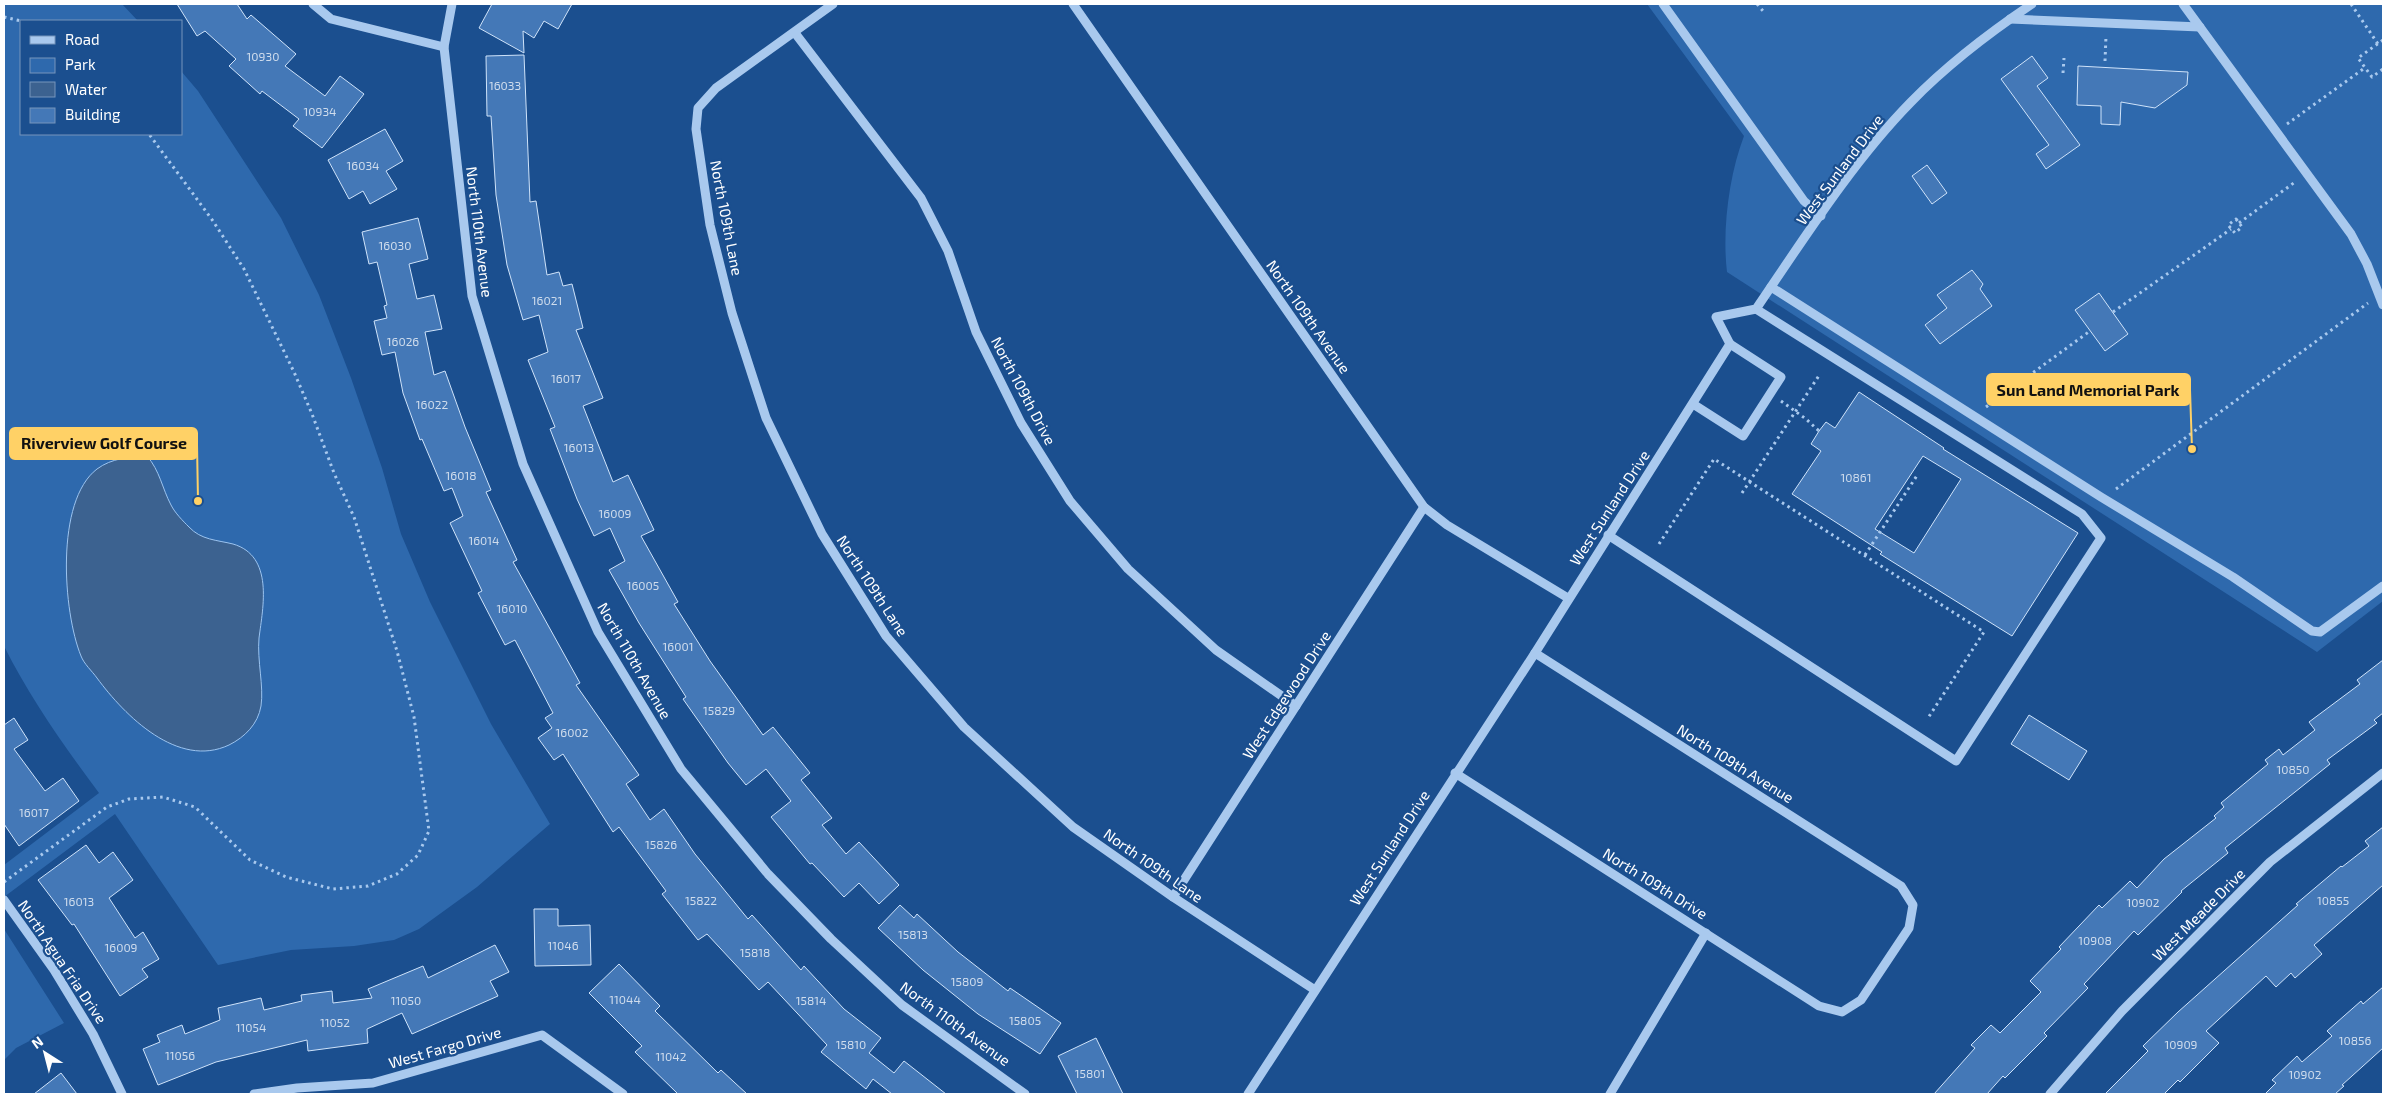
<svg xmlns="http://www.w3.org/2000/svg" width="2387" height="1098" viewBox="0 0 2387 1098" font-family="'Exo 2',sans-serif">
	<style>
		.green { fill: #2e69ad }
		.water { fill: #3c6290; stroke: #9cc4f0 }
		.building { fill: #4478b7; stroke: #cfe3fa; fill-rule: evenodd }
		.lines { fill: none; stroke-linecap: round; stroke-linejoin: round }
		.path { stroke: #a9c9ee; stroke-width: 3; stroke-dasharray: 2.5 4; stroke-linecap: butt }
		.minor { stroke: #a9c9ee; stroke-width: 9 }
		.labels { text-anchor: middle; stroke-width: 4.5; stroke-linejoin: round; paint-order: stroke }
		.number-label { font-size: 12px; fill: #d0dded }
		.street-label { font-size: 15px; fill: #fff; stroke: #1b4f8f }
		.leader { fill: none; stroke: #ffd166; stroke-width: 2 }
		.callout-dot { fill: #ffd166; stroke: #1b4f8f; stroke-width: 2 }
		.callout { fill: #ffd166; stroke: #ffd166; stroke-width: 2 }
		.callout-label { font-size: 16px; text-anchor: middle; font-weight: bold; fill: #111 }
	</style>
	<rect width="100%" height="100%" fill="#1b4f8f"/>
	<g class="green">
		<path d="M4 4H122L138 21H21V134H181V71L198 91 281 218 319 295 351 378 382 468 401 534 430 602 491 724 550 824 477 887 419 929 394 940 354 946 291 950 218 965 115 814 4 897V865L99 793C64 746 30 698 4 646Z"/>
		<path d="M1647 4H2383V601L2317 652 1727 272C1722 230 1729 175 1744 136Z"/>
		<polygon points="4,929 64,1023 16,1048 4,1060"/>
	</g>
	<path class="water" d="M147 456C160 471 162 488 171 505 175 513 183 521 189 527 201 540 217 540 233 544 274 556 263 607 259 638 257 661 264 686 261 706 258 724 245 737 229 745 178 769 125 716 97 678 92 671 84 664 81 656 63 612 55 501 97 469 112 458 129 457 147 456Z"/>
	<g class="building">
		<polygon points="177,4 237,4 247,19 251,15 296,54 285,66 325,96 340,76 364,94 322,148 293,126 299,119 262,91 260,94 229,66 236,59 205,31 197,36"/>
		<polygon points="492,4 572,4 558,29 544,21 534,38 523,31 524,53 479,28"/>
		<polygon points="524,55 530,202 536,201 547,275 559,272 563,286 572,284 583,328 576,330 603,398 583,406 613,482 628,475 654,530 641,536 678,602 674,604 710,661 763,735 773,727 810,773 801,780 832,818 822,825 846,854 859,842 899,885 879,904 859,883 844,897 812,863 810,864 771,817 791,801 766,769 746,785 728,763 683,699 686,697 639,623 609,570 625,561 610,528 594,536 577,499 550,429 555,427 528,360 548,352 539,315 523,320 507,265 496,195 491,116 487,116 486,56"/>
		<polygon points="2032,56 2048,78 2037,86 2080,145 2046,169 2036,154 2049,145 2001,79"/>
		<polygon points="2078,66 2188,72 2187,85 2155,108 2121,102 2120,125 2101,124 2101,106 2077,105"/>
		<polygon points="385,129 403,161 386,171 397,189 370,204 363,191 349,199 328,160"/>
		<polygon points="1927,165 1947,193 1932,204 1912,176"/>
		<polygon points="418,218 428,259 409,264 417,299 434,295 442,329 425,332 434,375 445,371 465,427 491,490 486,492 517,560 513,562 580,683 576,685 639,775 626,784 650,820 664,809 695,854 748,919 752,915 801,970 804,966 844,1009 881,1038 869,1053 894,1073 904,1061 946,1094 892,1094 873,1079 866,1089 821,1052 827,1045 768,982 759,990 707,934 698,940 662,894 666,891 619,827 613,832 563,754 554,760 538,738 552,728 545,718 553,713 515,640 505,645 478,593 482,591 450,523 463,516 452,488 444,491 422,439 420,440 403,393 395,352 382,355 374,321 387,318 384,306 387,305 377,262 369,264 362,232"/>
		<polygon points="1972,270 1983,284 1980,289 1992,306 1940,344 1925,325 1947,308 1937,295"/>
		<polygon points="2099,293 2128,334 2105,351 2075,310"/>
		<path d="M1859 392 1944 448 1943 449 2078 533 2012 636 1880 554 1882 552 1792 494 1821 451 1811 444 1819 431 1826 422 1835 428ZM1923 456 1961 479 1914 553 1875 529Z"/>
		<polygon points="2383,660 2383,713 2374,720 2377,723 2327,760 2330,764 2225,848 2228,853 2181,891 2182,892 2138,935 2134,931 2084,984 2088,988 2044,1033 2047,1036 2005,1078 2003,1076 1987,1094 1934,1094 1975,1048 1971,1045 1991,1025 2000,1033 2041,992 2030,981 2061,949 2059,947 2099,905 2102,908 2130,881 2137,888 2164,859 2216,818 2214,816 2224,807 2221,803 2268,764 2265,760 2279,749 2283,755 2315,730 2309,722 2360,684 2357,680"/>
		<polygon points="2029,715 2087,751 2069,780 2011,744"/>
		<polygon points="14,718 28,740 14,749 45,791 63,778 79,801 19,846 4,824 4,725"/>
		<polygon points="2383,827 2383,885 2314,945 2322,954 2295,978 2291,973 2276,987 2266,976 2206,1031 2219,1043 2180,1082 2178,1080 2164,1094 2105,1094 2148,1051 2143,1046 2178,1012 2298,905 2296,904 2341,866 2342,867 2369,846 2365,841"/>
		<polygon points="86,845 99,863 113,852 133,880 109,898 135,938 143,932 159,959 142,969 148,977 120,996 74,924 72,925 38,880"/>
		<polygon points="900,905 914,918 917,914 958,952 1008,991 1010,988 1061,1023 1040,1054 978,1014 923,970 878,928"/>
		<polygon points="534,909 558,909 558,926 590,925 591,965 535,966"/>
		<polygon points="495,945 509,972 490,981 498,996 412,1034 402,1013 367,1029 368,1043 308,1051 307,1040 216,1062 158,1085 143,1049 160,1042 157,1035 182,1025 185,1034 220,1020 218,1008 261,998 264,1010 302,1001 301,995 332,991 333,1003 372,998 368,989 423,966 428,978"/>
		<polygon points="619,964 660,1006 655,1011 718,1073 721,1070 747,1094 678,1094 635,1052 642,1046 589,993"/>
		<polygon points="2383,987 2383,1048 2342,1085 2344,1086 2335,1094 2265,1094 2276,1083 2272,1080 2297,1056 2302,1062 2332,1036 2327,1031 2361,1001 2363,1004"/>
		<polygon points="1096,1038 1123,1094 1077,1094 1058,1056"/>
		<polygon points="61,1073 77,1094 34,1094"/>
	</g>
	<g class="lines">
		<g class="path">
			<polyline points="1757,4 1763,11"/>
			<polyline points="2351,4 2378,44"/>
			<polyline points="4,17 21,21"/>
			<polyline points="2383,40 2358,58 2372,77 2383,69"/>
			<polyline points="2105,61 2106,36"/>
			<polyline points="2063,73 2064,58"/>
			<polyline points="2287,124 2366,67"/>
			<polygon points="2236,219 2242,227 2235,233 2228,225"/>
			<polyline points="2239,223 2295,182"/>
			<polyline points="2113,312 2231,229"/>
			<polyline points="1781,401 1806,419 1819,431"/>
			<polyline points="1986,407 2090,331"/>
			<polyline points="2116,489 2368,303"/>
			<polyline points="1742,493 1820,374"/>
			<polyline points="1659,544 1714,459 1984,632 1928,718"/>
			<polyline points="1865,555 1918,474"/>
			<polyline points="4,882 107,807 129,799 163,797 195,807 250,860 286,877 333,889 368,886 397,874 418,855 429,831 414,717 397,651 354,517 334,473 312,414 294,372 244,269 213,221 149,134"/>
		</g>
		<g class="minor">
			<polyline points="313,4 331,19 444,47"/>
			<polyline points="452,4 444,47 472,296 523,464 598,632 681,769 768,874 831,939 902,1005 1025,1094"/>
			<polyline points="833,4 716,88 698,108 696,129 710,225 732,313 766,418 822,534 886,636 964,727 1073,827 1173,897 1315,990"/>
			<polyline points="1073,4 1424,507 1447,525 1568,598"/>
			<polyline points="1663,4 1804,201 1821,216"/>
			<polyline points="2183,4 2351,234 2367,264 2383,305"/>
			<polyline points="2010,19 2200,27"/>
			<polyline points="795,33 921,198 948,251 976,332 1021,423 1070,501 1128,569 1216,650 1296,706"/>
			<polyline points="1771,287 2101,497 2233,577 2312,631 2320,632 2383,586"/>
			<polyline points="1693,404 1743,436 1781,377 1730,344"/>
			<polyline points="1608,535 1956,761 2101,538 2082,514 1756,309"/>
			<polyline points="1455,773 1819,1006 1842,1012 1861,1000 1909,928 1913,905 1901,886 1535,653"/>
			<polyline points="1173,897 1424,507"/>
			<polyline points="4,900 54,970 93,1034 122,1094"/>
			<polyline points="254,1094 297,1088 373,1083 542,1035 623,1094"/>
			<path d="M1248 1094 1535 653 1730 344 1716 317 1756 309C1803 240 1853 161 1911 102 1947 65 1989 33 2032 4"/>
			<polyline points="1610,1094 1706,933"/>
			<polyline points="2050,1094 2122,1011 2270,862 2383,773"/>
		</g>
	</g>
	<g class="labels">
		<g class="number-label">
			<text x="263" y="61">10930</text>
			<text x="505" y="90">16033</text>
			<text x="320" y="116">10934</text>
			<text x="363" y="170">16034</text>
			<text x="395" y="250">16030</text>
			<text x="547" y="305">16021</text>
			<text x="403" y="346">16026</text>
			<text x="566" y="383">16017</text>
			<text x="432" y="409">16022</text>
			<text x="579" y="452">16013</text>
			<text x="461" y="480">16018</text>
			<text x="1856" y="482">10861</text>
			<text x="615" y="518">16009</text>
			<text x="484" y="545">16014</text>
			<text x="643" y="590">16005</text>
			<text x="512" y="613">16010</text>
			<text x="678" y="651">16001</text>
			<text x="719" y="715">15829</text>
			<text x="572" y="737">16002</text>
			<text x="2293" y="774">10850</text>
			<text x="34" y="817">16017</text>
			<text x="661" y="849">15826</text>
			<text x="701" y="905">15822</text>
			<text x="2333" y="905">10855</text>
			<text x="79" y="906">16013</text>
			<text x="2143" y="907">10902</text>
			<text x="913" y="939">15813</text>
			<text x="2095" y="945">10908</text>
			<text x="563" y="950">11046</text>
			<text x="121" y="952">16009</text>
			<text x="755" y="957">15818</text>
			<text x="967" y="986">15809</text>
			<text x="625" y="1004">11044</text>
			<text x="406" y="1005">11050</text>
			<text x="811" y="1005">15814</text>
			<text x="1025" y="1025">15805</text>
			<text x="335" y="1027">11052</text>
			<text x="251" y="1032">11054</text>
			<text x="2355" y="1045">10856</text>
			<text x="851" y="1049">15810</text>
			<text x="2181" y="1049">10909</text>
			<text x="180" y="1060">11056</text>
			<text x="671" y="1061">11042</text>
			<text x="1090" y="1078">15801</text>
			<text x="2305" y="1079">10902</text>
		</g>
		<g class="street-label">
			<text transform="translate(1840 170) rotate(-53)" y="5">West Sunland Drive</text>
			<text transform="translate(726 218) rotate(79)" y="5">North 109th Lane</text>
			<text transform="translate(479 232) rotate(83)" y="5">North 110th Avenue</text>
			<text transform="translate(1308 317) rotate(55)" y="5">North 109th Avenue</text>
			<text transform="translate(1023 391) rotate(62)" y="5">North 109th Drive</text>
			<text transform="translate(1610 508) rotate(-57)" y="5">West Sunland Drive</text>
			<text transform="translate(872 586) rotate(57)" y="5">North 109th Lane</text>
			<text transform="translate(634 661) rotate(60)" y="5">North 110th Avenue</text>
			<text transform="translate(1287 695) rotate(-57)" y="5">West Edgewood Drive</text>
			<text transform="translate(1735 764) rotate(32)" y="5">North 109th Avenue</text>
			<text transform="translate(1390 848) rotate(-57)" y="5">West Sunland Drive</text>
			<text transform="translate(1153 866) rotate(35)" y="5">North 109th Lane</text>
			<text transform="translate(1655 884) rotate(32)" y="5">North 109th Drive</text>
			<text transform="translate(2199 915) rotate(-45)" y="5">West Meade Drive</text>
			<text transform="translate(62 962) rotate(56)" y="5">North Agua Fria Drive</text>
			<text transform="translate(955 1024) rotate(36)" y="5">North 110th Avenue</text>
			<text transform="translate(445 1048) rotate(-16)" y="5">West Fargo Drive</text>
		</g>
	</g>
	<path class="leader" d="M2192 449L2190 390M198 501L197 444"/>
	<g class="callout-dot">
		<circle cx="2192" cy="449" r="5"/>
		<circle cx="198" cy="501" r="5"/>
	</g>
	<g class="callout">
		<rect x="1987" y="374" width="203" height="31" rx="5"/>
		<rect x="10" y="428" width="187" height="31" rx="5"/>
	</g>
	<g class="callout-label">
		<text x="2088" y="396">Sun Land Memorial Park</text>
		<text x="104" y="449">Riverview Golf Course</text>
	</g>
	<rect width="2387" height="1098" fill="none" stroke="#ffffff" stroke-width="10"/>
	<rect x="20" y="20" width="162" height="115" fill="#1b4f8f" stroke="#7695bc"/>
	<rect x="30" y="36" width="25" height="8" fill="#a9c9ee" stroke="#7695bc"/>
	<text x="65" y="45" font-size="15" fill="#ffffff">Road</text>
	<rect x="30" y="58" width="25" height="15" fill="#2e69ad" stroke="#7695bc"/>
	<text x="65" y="70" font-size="15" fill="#ffffff">Park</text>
	<rect x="30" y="82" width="25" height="15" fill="#3c6290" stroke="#7695bc"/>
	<text x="65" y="95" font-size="15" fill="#ffffff">Water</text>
	<rect x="30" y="108" width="25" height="15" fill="#4478b7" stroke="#7695bc"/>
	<text x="65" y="120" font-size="15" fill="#ffffff">Building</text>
	<g transform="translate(45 1053) rotate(324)" stroke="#1b4f8f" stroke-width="4" paint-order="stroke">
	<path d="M0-4L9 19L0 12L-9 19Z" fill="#ffffff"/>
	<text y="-8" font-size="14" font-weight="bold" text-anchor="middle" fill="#ffffff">N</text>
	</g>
</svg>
